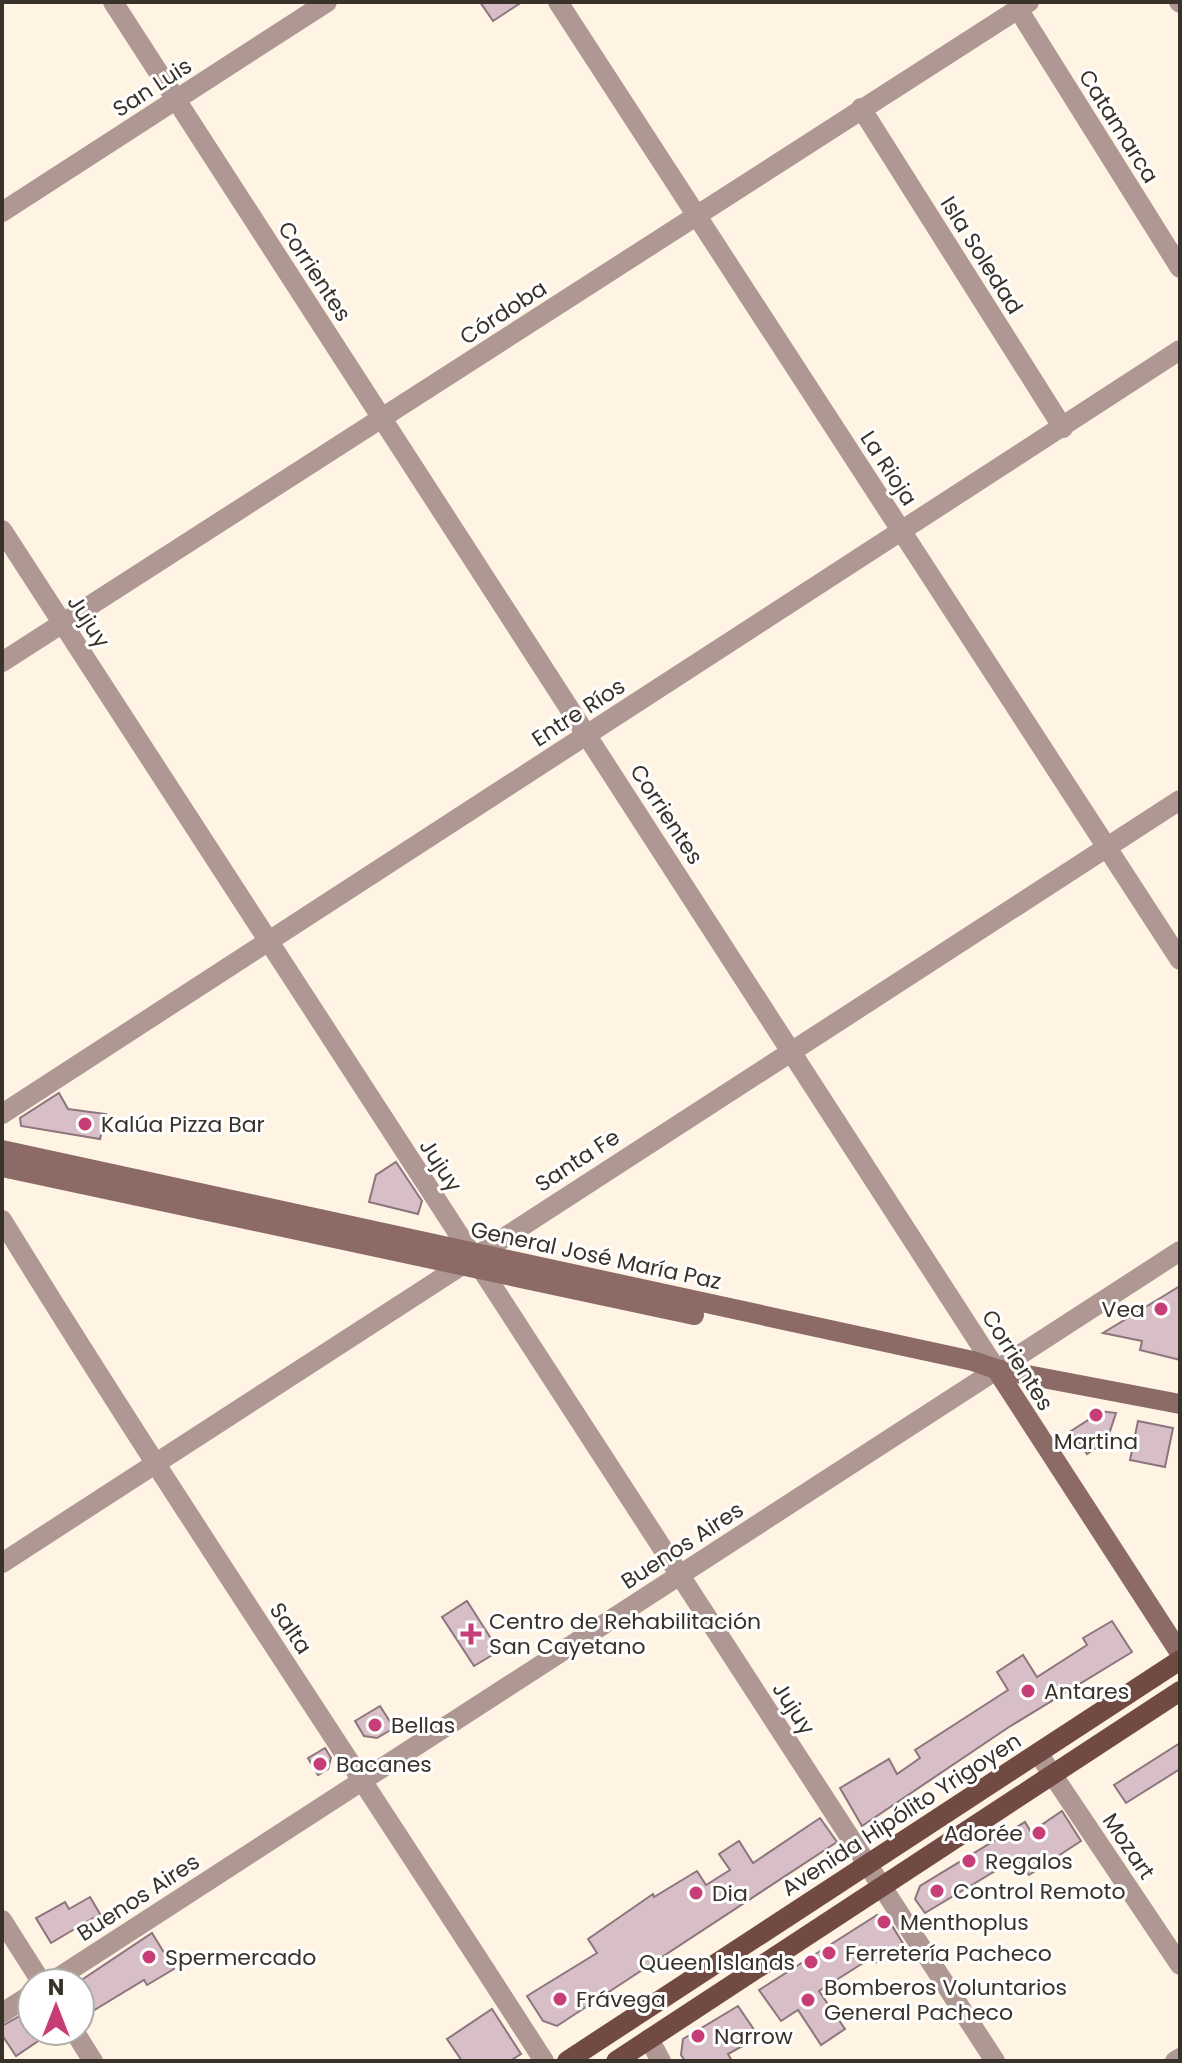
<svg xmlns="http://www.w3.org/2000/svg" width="1182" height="2063" viewBox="0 0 1182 2063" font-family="Poppins,sans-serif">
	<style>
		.building { fill: #d7bec7; stroke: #8c757d; stroke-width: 2 }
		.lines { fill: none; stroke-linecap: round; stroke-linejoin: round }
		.street { stroke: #af9793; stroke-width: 20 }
		.secondary { stroke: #8c6a65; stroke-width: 20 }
		.primary { stroke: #724a44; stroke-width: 20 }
		.poi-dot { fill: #c73d75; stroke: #fff; stroke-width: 3 }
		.labels { text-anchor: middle; stroke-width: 6; stroke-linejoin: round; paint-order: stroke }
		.street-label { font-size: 22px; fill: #38322a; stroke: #fff }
		.poi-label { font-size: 22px; fill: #38322a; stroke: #fff; text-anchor: start }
	</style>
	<rect width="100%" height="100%" fill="#fff4e3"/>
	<g class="building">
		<polygon points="480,2 522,2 493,21"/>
		<polygon points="59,1093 68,1109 106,1114 100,1139 21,1126 20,1118"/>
		<polygon points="396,1162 422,1201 418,1214 369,1202 376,1175"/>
		<polygon points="1180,1286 1180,1360 1140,1350 1142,1341 1103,1333"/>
		<polygon points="1091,1410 1116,1413 1107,1440 1087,1454 1071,1431 1088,1420"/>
		<polygon points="1138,1421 1173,1428 1165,1467 1130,1460"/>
		<polygon points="467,1601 499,1651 474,1666 442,1617"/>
		<polygon points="1112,1621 1132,1652 1009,1727 862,1826 840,1788 889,1759 897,1774 920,1758 915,1750 1008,1690 997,1672 1023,1655 1037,1677 1087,1645 1083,1638"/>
		<polygon points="380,1706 394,1728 377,1738 364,1736 355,1721"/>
		<polygon points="1180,1743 1180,1769 1126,1803 1114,1785"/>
		<polygon points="325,1748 331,1758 328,1769 318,1775 308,1758"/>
		<polygon points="1062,1811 1081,1841 1029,1875 1017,1858 925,1913 915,1899 920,1886 1025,1822 1031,1832"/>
		<polygon points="820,1818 837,1842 557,2026 543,2021 527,1996 597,1953 588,1939 653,1894 654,1897 697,1871 706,1885 730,1870 719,1854 739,1841 753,1863"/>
		<polygon points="90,1897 100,1914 51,1943 36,1918 65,1902 69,1909"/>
		<polygon points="877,1915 886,1916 904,1945 875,1963 871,1958 819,1991 845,2029 821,2045 798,2010 781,2021 759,1990"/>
		<polygon points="152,1933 174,1969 147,1985 144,1980 88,2014 80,2002 80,1981"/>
		<polygon points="738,2006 759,2037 728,2054 732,2061 685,2061 681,2055 683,2039"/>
		<polygon points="32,2009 32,2031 53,2031 16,2056 2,2035 2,2026"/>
		<polygon points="492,2009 521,2054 510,2061 462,2061 447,2039"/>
	</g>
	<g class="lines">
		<g class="street">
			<polyline points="113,2 996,1369"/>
			<polyline points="558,2 1180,960"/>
			<polyline points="1179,2 1180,3"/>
			<polyline points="1018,9 1180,268"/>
			<polyline points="861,108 1063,428"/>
			<polyline points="2,212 327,2"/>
			<polyline points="2,530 995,2061"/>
			<polyline points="2,662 1029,2"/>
			<polyline points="2,1114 1180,350"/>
			<path d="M2 1220C177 1504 364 1780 544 2061"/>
			<polyline points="2,1563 1180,800"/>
			<polyline points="1038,1753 1180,1965"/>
			<polyline points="2,1920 42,1983"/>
			<polyline points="50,1983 1180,1251"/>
			<polyline points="2,2013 32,1994"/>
			<polyline points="74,2031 93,2061"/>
			<polyline points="649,2039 661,2061"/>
			<polyline points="1175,2061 1180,2058"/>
		</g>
		<g class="secondary">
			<polyline points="2,1150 973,1361 996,1369 1180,1404"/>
			<polyline points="2,1167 694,1315"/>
			<polyline points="996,1369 1180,1653"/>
		</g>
		<g class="primary">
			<polyline points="567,2061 1180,1660"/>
			<polyline points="616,2061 1180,1691"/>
		</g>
	</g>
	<g class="poi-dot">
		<circle cx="85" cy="1124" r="8"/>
		<circle cx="1161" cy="1309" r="8"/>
		<circle cx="1096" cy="1415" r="8"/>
		<path d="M467 1622h8v8h8v8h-8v8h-8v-8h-8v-8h8z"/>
		<circle cx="1028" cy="1691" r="8"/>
		<circle cx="375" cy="1725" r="8"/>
		<circle cx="320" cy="1764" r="8"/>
		<circle cx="1039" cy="1833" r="8"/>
		<circle cx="969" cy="1861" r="8"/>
		<circle cx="937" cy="1891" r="8"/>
		<circle cx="696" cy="1893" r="8"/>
		<circle cx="884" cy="1922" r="8"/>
		<circle cx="829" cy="1953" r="8"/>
		<circle cx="149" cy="1957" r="8"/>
		<circle cx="811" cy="1962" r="8"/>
		<circle cx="560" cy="1999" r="8"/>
		<circle cx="808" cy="2000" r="8"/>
		<circle cx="698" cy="2036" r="8"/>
	</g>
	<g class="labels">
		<g class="street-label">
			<text transform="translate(152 87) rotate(-33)" y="8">San Luis</text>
			<text transform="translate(1119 126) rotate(58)" y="8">Catamarca</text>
			<text transform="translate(982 255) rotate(58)" y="8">Isla Soledad</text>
			<text transform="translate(315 271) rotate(57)" y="8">Corrientes</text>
			<text transform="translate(503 312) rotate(-33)" y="8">Córdoba</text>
			<text transform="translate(889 468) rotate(57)" y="8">La Rioja</text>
			<text transform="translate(89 621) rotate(57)" y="8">Jujuy</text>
			<text transform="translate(578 712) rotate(-33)" y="8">Entre Ríos</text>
			<text transform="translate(667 814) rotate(57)" y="8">Corrientes</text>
			<text transform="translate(577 1160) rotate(-33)" y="8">Santa Fe</text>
			<text transform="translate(441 1165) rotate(57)" y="8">Jujuy</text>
			<text transform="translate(596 1255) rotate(12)" y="8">General José María Paz</text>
			<text transform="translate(1018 1360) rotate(58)" y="8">Corrientes</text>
			<text transform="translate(682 1545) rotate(-33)" y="8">Buenos Aires</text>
			<text transform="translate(291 1628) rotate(56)" y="8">Salta</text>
			<text transform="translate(794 1708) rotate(57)" y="8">Jujuy</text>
			<text transform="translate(901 1814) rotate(-33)" y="8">Avenida Hipólito Yrigoyen</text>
			<text transform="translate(1129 1846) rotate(56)" y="8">Mozart</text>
			<text transform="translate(138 1897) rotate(-33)" y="8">Buenos Aires</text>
		</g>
		<g class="poi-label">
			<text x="101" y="1132">Kalúa Pizza Bar</text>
			<text x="1145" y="1317" text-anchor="end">Vea</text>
			<text x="1096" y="1449" text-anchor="middle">Martina</text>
			<text x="489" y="1629">Centro de Rehabilitación<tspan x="489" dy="25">San Cayetano</tspan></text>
			<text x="1044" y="1699">Antares</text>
			<text x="391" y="1733">Bellas</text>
			<text x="336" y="1772">Bacanes</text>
			<text x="1023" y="1841" text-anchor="end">Adorée</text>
			<text x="985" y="1869">Regalos</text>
			<text x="953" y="1899">Control Remoto</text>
			<text x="712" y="1901">Dia</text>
			<text x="900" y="1930">Menthoplus</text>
			<text x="845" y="1961">Ferretería Pacheco</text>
			<text x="165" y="1965">Spermercado</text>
			<text x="795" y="1970" text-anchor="end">Queen Islands</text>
			<text x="824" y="1995">Bomberos Voluntarios<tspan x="824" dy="25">General Pacheco</tspan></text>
			<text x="576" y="2007">Frávega</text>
			<text x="714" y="2044">Narrow</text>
		</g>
	</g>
	<rect width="1182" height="2063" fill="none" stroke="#38322a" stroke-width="8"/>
	<g transform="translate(56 2007)"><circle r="38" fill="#ffffff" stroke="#afadaa" stroke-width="2"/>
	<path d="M0-6L14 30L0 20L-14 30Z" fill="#c73d75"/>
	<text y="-12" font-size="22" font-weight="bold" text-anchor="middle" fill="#38322a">N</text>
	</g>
</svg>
